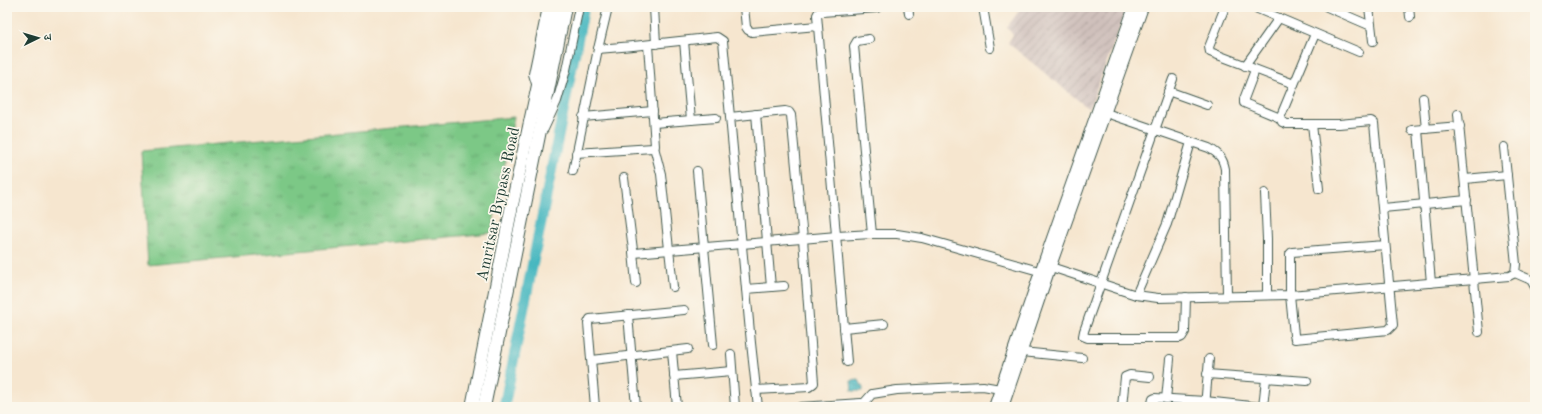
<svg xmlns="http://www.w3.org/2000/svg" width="1542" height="414" viewBox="0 0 1542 414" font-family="'Old Standard TT','Noto Serif Devanagari',serif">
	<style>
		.industrial { fill: url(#industrial-furrows) }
		.grass { fill: url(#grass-tufts); stroke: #4e825d }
		.water { fill: url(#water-waves); stroke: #337a7a }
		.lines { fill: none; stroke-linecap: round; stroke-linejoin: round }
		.river { stroke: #47b7c0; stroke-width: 11 }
		.minor-casing { stroke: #3f564b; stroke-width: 10 }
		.major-casing { stroke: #3f564b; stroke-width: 12 }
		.highway-casing { stroke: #3f564b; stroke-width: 14 }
		.minor { stroke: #fff; stroke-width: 8 }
		.major { stroke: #fff; stroke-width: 10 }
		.highway { stroke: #fff; stroke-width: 12 }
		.labels { text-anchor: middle; stroke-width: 3.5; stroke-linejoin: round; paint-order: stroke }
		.street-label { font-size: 16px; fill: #1f3d34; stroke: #fbf7ec }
	</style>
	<defs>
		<pattern id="industrial-furrows" width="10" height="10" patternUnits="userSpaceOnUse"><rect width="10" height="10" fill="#cfc0bb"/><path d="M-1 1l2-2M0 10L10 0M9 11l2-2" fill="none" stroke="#a79d99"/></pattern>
		<pattern id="grass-tufts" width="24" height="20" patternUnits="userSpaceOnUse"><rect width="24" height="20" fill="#7cc886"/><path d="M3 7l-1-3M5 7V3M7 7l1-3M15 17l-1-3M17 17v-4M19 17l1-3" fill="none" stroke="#65a46e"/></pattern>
		<pattern id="water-waves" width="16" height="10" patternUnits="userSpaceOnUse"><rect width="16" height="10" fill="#47b7c0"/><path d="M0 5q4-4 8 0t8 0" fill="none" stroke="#3b969d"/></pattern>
	</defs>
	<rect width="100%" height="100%" fill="#fbf7ec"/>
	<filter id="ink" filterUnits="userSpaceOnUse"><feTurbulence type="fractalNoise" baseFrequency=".025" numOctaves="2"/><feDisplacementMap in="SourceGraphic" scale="8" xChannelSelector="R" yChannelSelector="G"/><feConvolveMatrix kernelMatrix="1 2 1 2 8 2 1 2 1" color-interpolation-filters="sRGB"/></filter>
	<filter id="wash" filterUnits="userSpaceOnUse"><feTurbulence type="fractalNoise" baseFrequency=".012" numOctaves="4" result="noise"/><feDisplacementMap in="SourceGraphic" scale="16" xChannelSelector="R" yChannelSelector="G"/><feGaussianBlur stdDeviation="0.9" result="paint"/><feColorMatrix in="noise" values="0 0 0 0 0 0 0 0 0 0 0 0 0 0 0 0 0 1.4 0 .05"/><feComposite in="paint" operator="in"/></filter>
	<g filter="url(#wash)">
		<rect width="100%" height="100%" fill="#f6e6cf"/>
		<polygon class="industrial" points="1022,7 1122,7 1126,11 1089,109 1008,43 1013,35 1007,27"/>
		<polygon class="grass" points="514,117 491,233 148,265 141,151"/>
		<polygon class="water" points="859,380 863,388 863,391 852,391 851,381"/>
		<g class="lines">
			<polyline class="river" points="504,407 584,7"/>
		</g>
	</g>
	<g filter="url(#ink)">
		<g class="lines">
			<defs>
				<g id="minor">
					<polyline points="654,7 656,44"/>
					<polyline points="744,7 746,27 748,30 752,32 817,26"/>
					<polyline points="908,7 909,14"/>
					<polyline points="983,7 990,48"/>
					<polyline points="1225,7 1209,47 1210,52 1294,84"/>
					<polyline points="1253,7 1359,52"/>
					<polyline points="1327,7 1371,26"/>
					<polyline points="1369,7 1373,41"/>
					<polyline points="1409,7 1410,17"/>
					<polyline points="1315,34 1280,118 1282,122 1287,124 1339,124 1371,121 1374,123 1393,325 1388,330 1295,339 1294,335 1290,295 1290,254 1292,252 1385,245"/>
					<polyline points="869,39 857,41 854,46 872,234"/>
					<polyline points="684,41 691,120"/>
					<polyline points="598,49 633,46 717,37 723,41 751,343 758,407"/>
					<polyline points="1245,66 1279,18"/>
					<polyline points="1255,70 1244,99 1244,103 1280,118"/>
					<polyline points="1173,79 1084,331 1083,336 1088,338 1180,338 1182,337 1185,332 1186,297"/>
					<polyline points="537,87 533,74 547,7"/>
					<polyline points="1168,91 1207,105"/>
					<polyline points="1423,98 1426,129"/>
					<path d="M1100 111 1209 148C1219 154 1223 158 1225 169L1227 295"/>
					<polyline points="756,114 771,287"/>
					<polyline points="1458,114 1479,332"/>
					<polyline points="583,117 653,111"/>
					<polyline points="730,117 785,111 789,112 791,115 803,239 814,383 809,387 756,390"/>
					<polyline points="654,123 716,118"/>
					<polyline points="1312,124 1319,189"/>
					<polyline points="544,129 557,101 566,70 579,7"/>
					<polyline points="1412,130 1460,126"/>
					<polyline points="1418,130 1431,283"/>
					<polyline points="654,147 661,174 673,287"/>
					<polyline points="576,153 653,148 655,146 648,45"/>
					<polyline points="573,171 598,49 608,7"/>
					<polyline points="697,171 713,345"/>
					<polyline points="624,178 633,250 634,253 837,236 872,234 897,234 922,238 1046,273"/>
					<polyline points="1465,179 1507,175"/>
					<polyline points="1265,193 1267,239 1267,295"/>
					<polyline points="1383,208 1467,200"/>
					<polyline points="633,252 636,283"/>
					<polyline points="1051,267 1136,295 1158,298 1290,295 1509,276 1515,273 1516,264 1504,147"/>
					<polyline points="1515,273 1531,280 1535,287"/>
					<polyline points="746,289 784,286"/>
					<polyline points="1136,295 1167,224 1191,142"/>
					<polyline points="628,315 636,407"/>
					<polyline points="844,328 884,324"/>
					<polyline points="672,351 677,407"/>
					<polyline points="1022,352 1082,358"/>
					<polyline points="731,354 735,407"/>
					<polyline points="592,360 688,349"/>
					<polyline points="847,362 817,15 818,13 822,12 877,8"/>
					<polyline points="1207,374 1307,381"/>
					<polyline points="674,376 732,371"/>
					<polyline points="1166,399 1170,359"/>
					<polyline points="864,403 872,394 897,390 983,386 1006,390"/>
					<polyline points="595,407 588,323 590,319 684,310"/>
					<polyline points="800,407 861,403 866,406"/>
					<polyline points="1122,407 1125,377 1130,375 1150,377"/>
					<polyline points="1151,407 1153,399 1155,398 1205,401 1260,407"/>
					<polyline points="1205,407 1209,359"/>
					<polyline points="1263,407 1266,379"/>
				</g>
				<g id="major">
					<polyline points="994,407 1040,272 1134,7"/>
					<polyline points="1003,407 1048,274 1143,7"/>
				</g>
				<g id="highway">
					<polyline points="472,407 512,205 555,7"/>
					<polyline points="484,407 565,7"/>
				</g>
			</defs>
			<use href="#minor" class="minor-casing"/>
			<use href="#major" class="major-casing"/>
			<use href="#highway" class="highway-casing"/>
			<use href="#minor" class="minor"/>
			<use href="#major" class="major"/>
			<use href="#highway" class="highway"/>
		</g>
	</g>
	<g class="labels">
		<g class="street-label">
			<text transform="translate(497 204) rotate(-78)" y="6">Amritsar Bypass Road</text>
		</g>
	</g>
	<rect width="1542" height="414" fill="none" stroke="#fbf7ec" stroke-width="24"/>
	<g transform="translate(38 38) rotate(85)" stroke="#fbf7ec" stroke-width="3" paint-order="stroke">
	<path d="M0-3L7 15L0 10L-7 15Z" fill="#1f3d34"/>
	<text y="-6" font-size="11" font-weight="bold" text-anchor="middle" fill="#1f3d34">उ</text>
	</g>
</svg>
